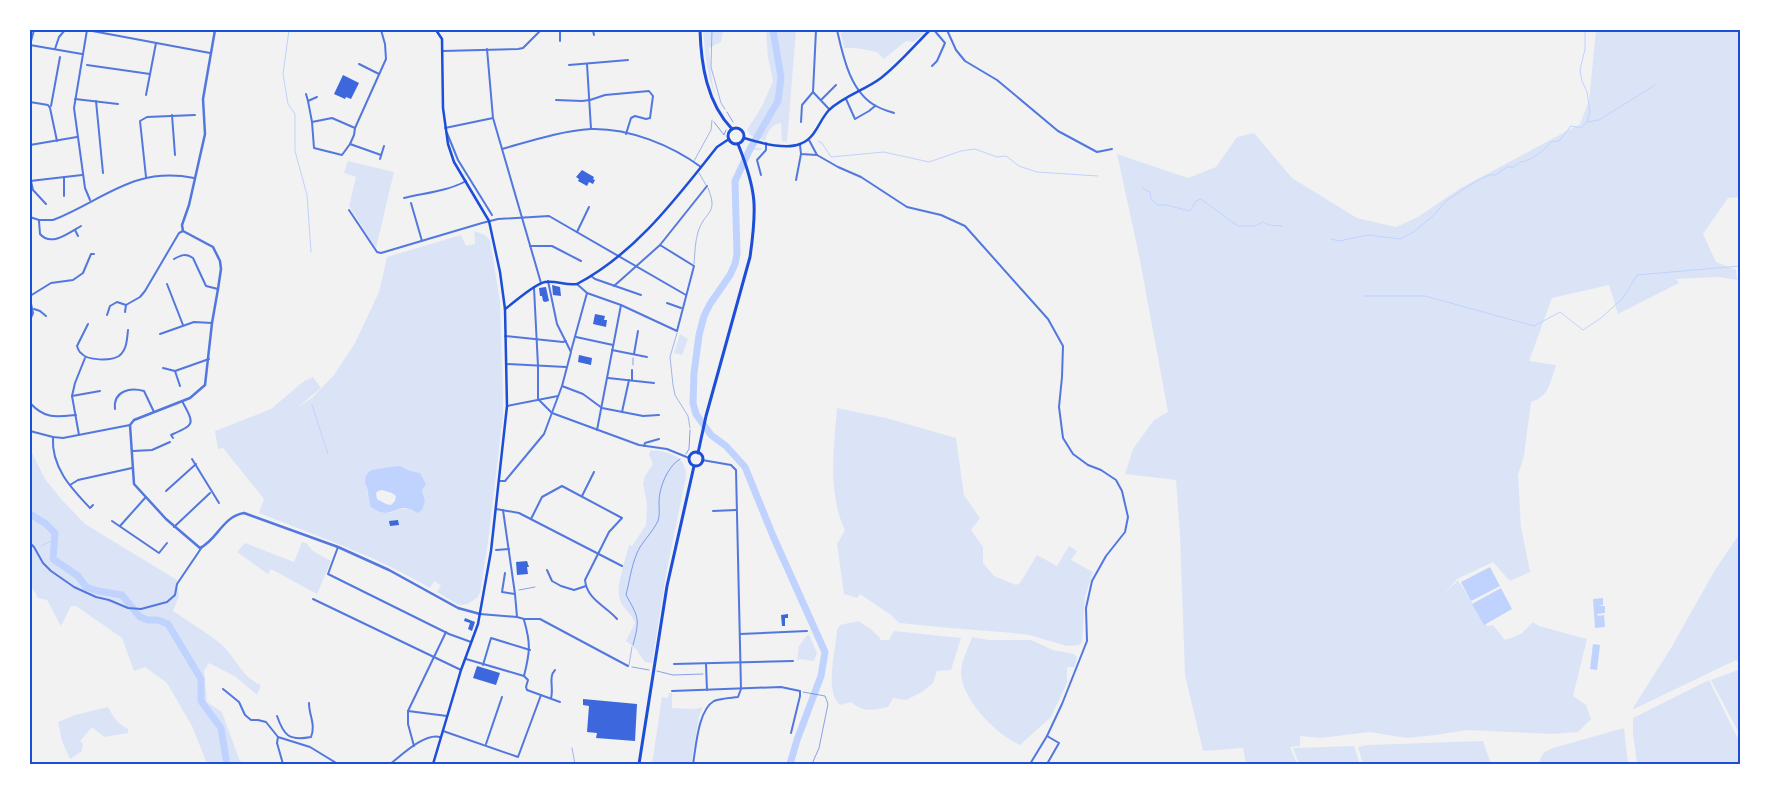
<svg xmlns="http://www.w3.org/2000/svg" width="1770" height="794" viewBox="0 0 1770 794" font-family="'Golos Text',sans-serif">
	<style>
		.green { fill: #dbe4f7; fill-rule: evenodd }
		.water { fill: #bfd3fe; fill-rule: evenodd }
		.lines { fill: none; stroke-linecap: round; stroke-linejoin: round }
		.stream { stroke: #bfd3fe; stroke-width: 1 }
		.river { stroke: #bfd3fe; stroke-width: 7 }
		.building { fill: #3d67dc }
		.path { stroke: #1d4ed8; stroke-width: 0.5 }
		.service { stroke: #5277de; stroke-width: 0.5 }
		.minor { stroke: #5277de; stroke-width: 2 }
		.tertiary { stroke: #5277de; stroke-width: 2.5 }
		.secondary { stroke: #1d4ed8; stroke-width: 2.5 }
		.primary { stroke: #1d4ed8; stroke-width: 3 }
		.neatline { fill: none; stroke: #1d4ed8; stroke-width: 2 }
	</style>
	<rect width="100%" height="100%" fill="#f2f2f2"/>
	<g class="green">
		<path d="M703 30H723L721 42 709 48 712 81 715 96C707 75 705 53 703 30Z"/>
		<path d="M766 30H796L787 142 782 141 781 123C772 124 767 132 765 141L750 135 747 130 762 106 773 81 768 58Z"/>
		<polygon points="844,30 926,31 914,42 906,41 884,59 877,52 856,48 844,48 841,34"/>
		<path d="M1596 30H1740V197L1728 198 1703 234 1716 262 1736 270 1737 280 1719 277 1676 279 1679 283 1618 314 1609 285 1552 298 1529 361 1556 365C1550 382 1550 396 1531 402L1524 456 1518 475 1521 527 1530 572 1510 581 1493 562 1457 579 1444 594 1458 580 1487 626 1493 625 1505 640 1521 634 1533 622 1539 626 1587 639 1573 696 1586 705 1591 719 1578 732 1552 734 1467 730 1436 735 1406 738 1370 732 1320 738 1300 736V746L1290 747 1297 764H1246L1243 748 1203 751 1185 675 1180 536 1176 480 1125 474 1133 449 1154 420 1168 412 1139 255 1117 154 1188 178 1216 167 1237 137 1254 133 1292 178 1357 218 1396 227 1418 217 1459 189 1580 124 1589 101Z"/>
		<polygon points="348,161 394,172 376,248 349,206 356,177 344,173"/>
		<path d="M474 231 485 235 490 240 500 301 503 397V415L488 542 480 593 477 598 467 604 462 605 457 604 437 592 441 585 434 581 430 588C376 556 317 536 259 513L264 499 223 448 218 449 215 431 271 409 304 381 313 377 321 388 297 408 313 397 334 375 355 343 379 292 387 257 461 235 466 246 475 244ZM389 467 410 471 422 490 425 501 413 511 410 508 397 510 390 513 370 506 366 483 375 470Z"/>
		<polygon points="680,334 688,339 682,355 674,353"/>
		<path d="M837 408 886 418 956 438 964 495 980 518 971 530 983 547V563L994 576 1016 585 1020 583 1037 555 1057 566 1069 546 1077 551 1071 560 1093 572 1085 597 1082 642 1079 645 1067 646 1029 635 1014 633 950 628 899 623 891 615 860 594 857 598 844 594 837 544 845 530C827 493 834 448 837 408Z"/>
		<path d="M30 449 45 479 62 500 85 524 177 580 179 596 173 611C189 622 206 632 221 644 235 656 242 678 261 685L257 695 236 677 209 663 204 671 207 702 222 712 239 759 243 764H207L192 726 167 683 145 667 134 671 122 638 76 606H71L61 626 47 600 38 598 30 584Z"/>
		<path d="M651 450C669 452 686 455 686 477L667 569 652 663 645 662 635 648 626 641 635 623C632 614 623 609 620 600 615 588 626 558 629 545L632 546 646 525 647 504 643 484 645 476 653 464 649 454Z"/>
		<polygon points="1740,533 1740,663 1736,660 1634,709 1633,708 1671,648 1715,570"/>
		<polygon points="302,542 306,543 313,551 331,561 317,594 271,569 268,574 237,552 245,543 294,562"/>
		<path d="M858 621 871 629 880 638V640H889L894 631 961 638 951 670 937 671 933 683 922 692 906 700 893 698 888 707C872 710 864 713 851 702L840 705C824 691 836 650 837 630L840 625Z"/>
		<polygon points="807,635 809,635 817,653 814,661 801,659 797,660 799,646"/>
		<path d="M972 637 989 640H1031L1053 650 1074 654 1077 657 1075 667H1067V683L1051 717 1020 745C996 735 960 698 961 671 962 659 969 647 972 637Z"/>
		<polygon points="1738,670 1740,671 1740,735 1711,680"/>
		<polygon points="1709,680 1740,743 1740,764 1637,764 1633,733 1633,718"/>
		<polygon points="669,693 672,693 672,708 695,709 703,707 699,716 691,764 652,764 662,697 668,698"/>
		<path d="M108 707C113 717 118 724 128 729V733L104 737 92 727 80 741 83 744 82 751 70 759 62 741 58 722 75 715Z"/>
		<path d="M1624 728 1628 764H1539C1540 755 1545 751 1553 748Z"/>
		<polygon points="1483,741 1491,764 1363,764 1358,747 1367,745"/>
		<polygon points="1354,746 1360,764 1299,764 1293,748"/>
	</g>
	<g class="water">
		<path d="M400 466 410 471 420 473 426 484 422 490 425 501 422 510 418 513C415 512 413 510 410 509 395 504 390 522 370 506L367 487 365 483C365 479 366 473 370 471 373 469 396 466 400 466ZM382 490 392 493 396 496 395 501 391 505 386 504 377 499 376 493 378 491Z"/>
		<polygon points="1490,567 1500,586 1471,601 1461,582"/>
		<polygon points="1501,588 1512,609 1484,625 1472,604"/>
		<polygon points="1603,598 1603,605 1597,606 1605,606 1605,613 1597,614 1598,616 1604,615 1605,627 1595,628 1593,599"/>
		<polygon points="1593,644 1600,645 1597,670 1590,669"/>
	</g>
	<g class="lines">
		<g class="stream">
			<polyline points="289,30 283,74 288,104 295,114 295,151 307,195 311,252"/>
			<polyline points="1585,30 1585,49 1580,70 1582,81 1587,92 1590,112 1587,122"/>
			<polyline points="818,141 822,143 831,157 884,152 929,162 961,151 975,149 997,157 1006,156 1019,166 1037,172 1098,176"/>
			<polyline points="750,149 761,149"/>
			<polyline points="1142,188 1150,192 1151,199 1157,205 1166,205 1190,211 1196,201 1201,199 1238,226 1255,226 1263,222 1269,225 1282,226"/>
			<path d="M1331 239 1339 241 1368 235 1400 239 1412 233 1433 216 1446 201 1473 183 1489 175H1495L1507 167H1514L1520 162C1528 162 1548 149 1550 142L1559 141 1571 126 1581 128 1587 122 1599 120 1655 85"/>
			<polyline points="1364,296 1425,296 1534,326 1560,312 1583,330 1601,318 1623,298 1637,275 1740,266"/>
			<polyline points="312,405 328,454"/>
			<polyline points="41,546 55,539"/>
		</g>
		<g class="river">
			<polyline points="773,30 781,77 778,101 750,149 735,181 737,254 735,264 730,275 710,304 704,316 699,335 694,373 693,403 696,414 711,435 726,446 745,467 773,536 825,652 821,676 797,740 790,764"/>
			<polyline points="30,514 46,524 55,533 53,559 78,576 86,587 98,591 122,595 140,617 148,620 158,620 168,624 201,679 201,701 221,728 226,759"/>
		</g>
	</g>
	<g class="building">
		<polygon points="343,75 359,83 351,99 346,97 345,99 334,94"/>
		<polygon points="582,170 594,177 593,179 595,180 593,184 589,182 587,186 578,181 579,179 576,177"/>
		<polygon points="552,285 560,287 561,296 553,295"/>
		<polygon points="546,287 549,301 545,302 543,301 542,296 540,296 539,288"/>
		<polygon points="595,314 605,316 604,320 607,320 606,327 593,324"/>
		<polygon points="579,355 592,358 591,365 578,362"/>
		<polygon points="398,520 399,525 390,526 389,521"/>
		<polygon points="527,561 529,567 527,567 528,574 517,575 516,562"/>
		<polygon points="788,614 788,618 785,618 785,626 782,626 781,615"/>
		<polygon points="465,618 475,622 472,631 468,629 470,623 464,621"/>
		<polygon points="477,666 500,673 496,685 473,678"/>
		<polygon points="583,699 637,704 635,741 596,738 597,733 587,732 589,706 583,705"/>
	</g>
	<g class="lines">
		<g class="path">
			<polyline points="727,112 733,122"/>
			<polyline points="714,122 724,135 726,130"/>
			<polyline points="633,365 633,358"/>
			<polyline points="686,454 689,449 690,430"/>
			<polyline points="519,590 535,587"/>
			<path d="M633 645C640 619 639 618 626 595 630 579 632 561 640 547 646 538 653 531 658 521 660 515 659 509 659 502 659 488 667 467 680 459"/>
			<polyline points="632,667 649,670"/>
			<polyline points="657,671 673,675 703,674"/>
			<polyline points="803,692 825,696 828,704 819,748 812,764"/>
		</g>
		<g class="service">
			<polyline points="712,30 711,67 721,103 725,109"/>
			<polyline points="694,161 711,130 712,120"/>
			<polyline points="699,173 706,185"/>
			<path d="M694 264C695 253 695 242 698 232 705 210 719 215 708 188"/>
			<polyline points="677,333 670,357 673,385 675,395 688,416 690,428"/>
			<polyline points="629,665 632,647"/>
			<polyline points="572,748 575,764"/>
		</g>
		<g class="minor">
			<polyline points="87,30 74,108 85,188 90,200"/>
			<polyline points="87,30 210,53"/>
			<polyline points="560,30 560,41"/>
			<polyline points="593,30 594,35"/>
			<path d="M837 30C843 56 850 92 876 106 881 109 888 111 894 113"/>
			<polyline points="947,30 956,50 965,61 997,80 1058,131 1097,152 1112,149"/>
			<polyline points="30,45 82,54"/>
			<polyline points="30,45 34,30"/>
			<polyline points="55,49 59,37 65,30"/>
			<polyline points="487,49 493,118 541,283"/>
			<polyline points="443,51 518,49 523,48 541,30"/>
			<polyline points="359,64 379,74"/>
			<polyline points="587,64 591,129"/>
			<polyline points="87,65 150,74"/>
			<polyline points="569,65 628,60"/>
			<polyline points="932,66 937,61 945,43 934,30"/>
			<polyline points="813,92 829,109"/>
			<polyline points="306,94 308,101"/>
			<polyline points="146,95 156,43"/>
			<polyline points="317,97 308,101 312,122 314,148 342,155 350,144 354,135 355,128 386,59 385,44 381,30"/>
			<polyline points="75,99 118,104"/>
			<polyline points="822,99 836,85"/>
			<polyline points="846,99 855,119 869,111 875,106"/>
			<polyline points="556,100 582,101 590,100 605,95 649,91 653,96 650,118 646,119 635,116 631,118 626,134"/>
			<polyline points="96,101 103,173"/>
			<polyline points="30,102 48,105 50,108 57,141"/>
			<polyline points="51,106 60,57"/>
			<polyline points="172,115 175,155"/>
			<polyline points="312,122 332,118 355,128"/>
			<polyline points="801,122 802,105 813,92 816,30"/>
			<polyline points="445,128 493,118"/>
			<polyline points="447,133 458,160 492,215"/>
			<polyline points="809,140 817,155 838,167 861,177 907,207 941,215 965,226 1048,319 1063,346 1062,377 1059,407 1063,438 1073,454 1088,465 1101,470 1116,480 1122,491 1128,517 1125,532 1106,556 1092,581 1086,608 1087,641 1062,704 1047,736 1030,764"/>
			<polyline points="350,144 381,155"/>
			<polyline points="30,145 77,137"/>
			<polyline points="800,145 801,154 817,155"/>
			<path d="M502 149C531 141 560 131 591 129 629 128 671 145 701 167"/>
			<polyline points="380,159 384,146"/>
			<polyline points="761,175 757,160 766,150 766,143"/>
			<polyline points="64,177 64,196"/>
			<polyline points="146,177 140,121 147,117 195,115"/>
			<polyline points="796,180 801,154"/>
			<polyline points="30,181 82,175"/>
			<polyline points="31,181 33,190 46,204"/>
			<path d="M404 198C425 193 448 191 466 181"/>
			<polyline points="411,203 422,241"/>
			<polyline points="349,210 377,252 381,253 482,223 498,219 549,216 686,295"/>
			<path d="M30 217 39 220H53C104 200 133 166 194 178"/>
			<path d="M39 221 40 234C51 247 69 233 81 226"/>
			<polyline points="75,230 78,236"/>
			<polyline points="577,232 589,207"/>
			<polyline points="530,246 552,246 581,261"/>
			<path d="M174 259C181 255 186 253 193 258L206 286 218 289"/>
			<polyline points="591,276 595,279 641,295"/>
			<polyline points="167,284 183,325"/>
			<polyline points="577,284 587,293 621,305 677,331 694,266 660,245"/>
			<polyline points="614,286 660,245 707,186"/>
			<polyline points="534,288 538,366 538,399 552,413 639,445 667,449 689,458"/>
			<polyline points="30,296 51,283 73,280 83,273 91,254 94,254"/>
			<polyline points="30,299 33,313 30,320"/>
			<polyline points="667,303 681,308"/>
			<polyline points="34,309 40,311 46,316"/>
			<polyline points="125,312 126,305"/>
			<polyline points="107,315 110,306 117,302 126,305 140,297 145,291 179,233 183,231"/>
			<path d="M88 324 77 346C78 349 79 352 81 353 87 361 111 361 119 356 127 350 127 339 128 330"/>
			<polyline points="160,334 194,322 212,323"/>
			<polyline points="505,336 563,342 566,341"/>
			<polyline points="576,337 613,345"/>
			<polyline points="612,350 647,357"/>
			<polyline points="571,351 587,293"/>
			<polyline points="634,354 638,331"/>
			<polyline points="506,364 566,367"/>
			<polyline points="163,368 175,371 209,359"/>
			<polyline points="175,371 180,386"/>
			<polyline points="608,378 654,383"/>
			<polyline points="632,380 632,370"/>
			<polyline points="562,386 583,394 602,408 643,416 659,415"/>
			<polyline points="72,396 100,391"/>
			<path d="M30 403C45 419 55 417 76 415"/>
			<polyline points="507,406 558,396"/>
			<path d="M115 409C113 391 130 387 144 391L154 412"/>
			<polyline points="622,412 629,380"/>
			<polyline points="597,430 621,305"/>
			<polyline points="30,431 53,437 63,438 130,425"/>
			<polyline points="79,435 72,396 75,383 85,358"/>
			<path d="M53 437C51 467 71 488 90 508L93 505"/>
			<path d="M173 438 171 435C195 424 195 425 182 401"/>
			<polyline points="644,446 645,443 659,439"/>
			<polyline points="133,451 152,450 170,442"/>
			<polyline points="192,459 219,503"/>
			<polyline points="500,481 505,481 544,434 562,386 571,352 557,324 548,281"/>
			<polyline points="70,485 78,480 132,468"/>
			<polyline points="166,491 196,464"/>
			<polyline points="582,496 594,472"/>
			<polyline points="496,509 519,513 622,566"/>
			<polyline points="503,510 515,594 517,617"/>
			<polyline points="713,511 736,510"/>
			<path d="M531 519 542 497 562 486 622 518 609 532 585 580C587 600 606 606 617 619"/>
			<polyline points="112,521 159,553 167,543"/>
			<polyline points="120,526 145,498"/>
			<polyline points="174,527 210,493"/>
			<polyline points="30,543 34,547 43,563 51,571 74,587 96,597 109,600 128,608 141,609 167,602 175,595 177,584 202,547"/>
			<polyline points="338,547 328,574 449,634 471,642"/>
			<polyline points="496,550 509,549"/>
			<polyline points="547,570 552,581 561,586 574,590 586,586"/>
			<polyline points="505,573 502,592 515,594"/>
			<polyline points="313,599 461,670"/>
			<polyline points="480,614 517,617 524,619 540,619 628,666"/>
			<polyline points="740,634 807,631"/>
			<polyline points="466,659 524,676"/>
			<polyline points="674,664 793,661"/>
			<polyline points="706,664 707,690"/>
			<polyline points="483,665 491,638 530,650"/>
			<path d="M524 676C530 652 531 644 524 620"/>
			<polyline points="524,676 528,680 526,687 527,690 560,702"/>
			<polyline points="223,689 239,702 245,715 251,720 258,720 266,722 278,737 310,747 338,764"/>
			<polyline points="672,691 781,687 800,691 800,696 791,733"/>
			<path d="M551 698C554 688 548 677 555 670"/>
			<polyline points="408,711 447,716"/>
			<path d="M277 716C284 736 289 741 311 737 316 724 309 716 309 703"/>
			<polyline points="443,731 518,757 541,695"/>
			<polyline points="1047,736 1059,743 1047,764"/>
			<polyline points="278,737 277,743 283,764"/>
			<polyline points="486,744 502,697"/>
			<polyline points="414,746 408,724 408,711 446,632"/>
			<path d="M390 764C402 755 424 733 440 737"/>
			<path d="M693 764C696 747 698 710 714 701 721 698 730 698 738 697L741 689 736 470 731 465 702 460"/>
		</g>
		<path class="tertiary" d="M215 30 203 99 205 134 189 205 182 225 183 231 213 247 220 261 221 269 218 289 212 323 205 385 190 398 134 420 130 425 134 484 166 519 200 548C217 540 223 516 244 513L338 547 389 570 458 608 480 614"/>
		<g class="secondary">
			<path d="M744 138C760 143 785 150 800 144 816 138 818 122 829 110 844 96 865 90 881 78 899 64 914 46 930 30"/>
			<path d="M505 309C515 302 534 284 545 282 556 280 566 286 577 284 636 253 677 197 717 147L729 139"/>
			<polyline points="433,764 461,670 478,624 491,551 507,406 505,309 500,272 489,221 454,162 448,144 443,108 442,39 436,30"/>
		</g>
		<g class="primary">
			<path d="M700 30C701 65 707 103 732 129"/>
			<circle cx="736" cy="136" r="8"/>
			<circle cx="696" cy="459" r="7"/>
			<path d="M698 453 706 416 750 257C757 208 757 191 738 144"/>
			<polyline points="639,764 667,586 694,466"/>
		</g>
	</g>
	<rect width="1770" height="794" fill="none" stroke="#ffffff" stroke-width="62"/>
	<rect x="31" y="31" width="1708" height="732" class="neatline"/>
</svg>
